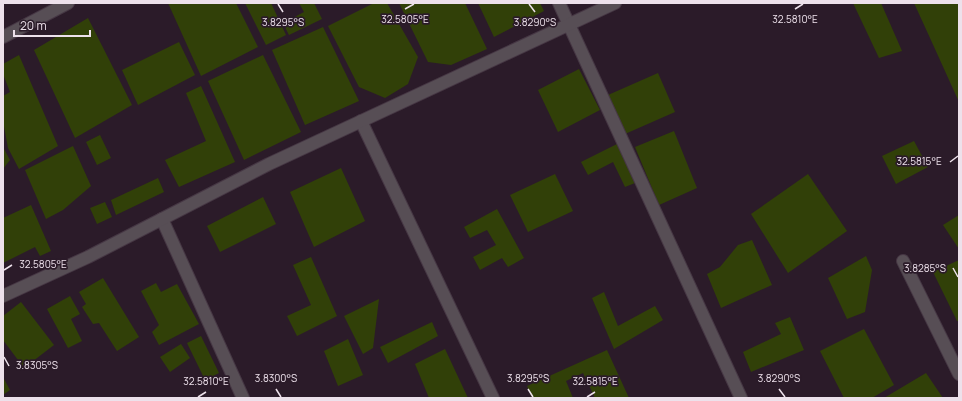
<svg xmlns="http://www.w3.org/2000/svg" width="962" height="401" viewBox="0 0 962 401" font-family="Manrope,sans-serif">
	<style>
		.building { fill: #314008 }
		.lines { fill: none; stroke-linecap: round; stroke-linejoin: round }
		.street-casing { stroke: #463744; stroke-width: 14 }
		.street { stroke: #574e55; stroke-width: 12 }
		.ticks { fill: none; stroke: #ede1eb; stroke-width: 1.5 }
		.ticks-label { font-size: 10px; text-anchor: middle; fill: #ede1eb; stroke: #2b1b29; stroke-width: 3.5; stroke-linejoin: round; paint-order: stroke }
	</style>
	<rect width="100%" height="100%" fill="#2b1b29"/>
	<g class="building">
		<polygon points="168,3 236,3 258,47 201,76"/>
		<polygon points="245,3 271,3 286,35 266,45"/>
		<polygon points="299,3 314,3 322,19 289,35 283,23 304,12"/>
		<polygon points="374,3 387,3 418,57 408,84 385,98 359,87 328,26"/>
		<polygon points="399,3 465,3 487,49 451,65 428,62"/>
		<polygon points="478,3 540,3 544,11 494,37"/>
		<polygon points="853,3 881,3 902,51 879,58"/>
		<polygon points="914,3 959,3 959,102 930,38"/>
		<polygon points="88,18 132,105 75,138 34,50"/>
		<polygon points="323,27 359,101 305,125 272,50"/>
		<polygon points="179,42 195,75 138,105 122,70"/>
		<polygon points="19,55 58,146 19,169 8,148 3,121 3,96 10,92 3,74 3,64"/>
		<polygon points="263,55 301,132 244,160 208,81"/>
		<polygon points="579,69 600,110 558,132 538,90"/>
		<polygon points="658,73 675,112 625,134 608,95"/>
		<polygon points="201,86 235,162 179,187 165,160 206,141 186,93"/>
		<polygon points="674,131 697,188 659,205 635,147"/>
		<polygon points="100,135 111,158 97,165 86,142"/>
		<polygon points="914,141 928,167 896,184 882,156"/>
		<polygon points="617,144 635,183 625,187 613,162 588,175 581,162"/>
		<polygon points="73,146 91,186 63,210 46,219 25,170"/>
		<polygon points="3,147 10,160 3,169"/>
		<polygon points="341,168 365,221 314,247 290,192"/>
		<polygon points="555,174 573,211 528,232 510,195"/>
		<polygon points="808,174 847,231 788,273 751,214"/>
		<polygon points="158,178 164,192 116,215 111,200"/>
		<polygon points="263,197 276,224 220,252 207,226"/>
		<polygon points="105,202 112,217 97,224 90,208"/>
		<polygon points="31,205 51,251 40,256 35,247 3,263 3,218"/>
		<polygon points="497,209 524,258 508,267 502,258 480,270 473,257 496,245 487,230 470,238 464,227"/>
		<polygon points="959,215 959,249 943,225"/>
		<polygon points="752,240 772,285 721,308 707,274 720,267 738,245"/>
		<polygon points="866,256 872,270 865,312 847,319 828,278"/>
		<polygon points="311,257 337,316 297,336 287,316 311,305 293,265"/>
		<polygon points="959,260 959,321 957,321 933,272"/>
		<polygon points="103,278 139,337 117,351 99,323 93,324 82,307 86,304 79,292"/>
		<polygon points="156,283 161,292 177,284 199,324 159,345 152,332 159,325 141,291"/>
		<polygon points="604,292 618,326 655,306 663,320 614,349 592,298"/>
		<polygon points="70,296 80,314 71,319 82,341 68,348 47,309"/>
		<polygon points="379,299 373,348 363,354 344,316"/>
		<polygon points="21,302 54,345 24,368 3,340 3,316"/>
		<polygon points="790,317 804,350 751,372 743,352 781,334 775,323"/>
		<polygon points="432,322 438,336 388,363 380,347"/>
		<polygon points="864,329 894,385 872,398 844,398 820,351"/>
		<polygon points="201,336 219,373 205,380 187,343"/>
		<polygon points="348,339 363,375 338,386 324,351"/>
		<polygon points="181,344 190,358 170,372 160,357"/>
		<polygon points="445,349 468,398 429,398 415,364"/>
		<polygon points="607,350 629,398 595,398 583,373 566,381 573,398 532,398 527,386"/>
		<polygon points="926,373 943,398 884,398"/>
		<polygon points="3,377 10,390 3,395"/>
	</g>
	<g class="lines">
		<defs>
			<g id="street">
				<polyline points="559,3 741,398"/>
				<polyline points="3,37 68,3"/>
				<polyline points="361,121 493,398"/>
				<polyline points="162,219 243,398"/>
				<polyline points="903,261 959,374"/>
				<polyline points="3,296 88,257 269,164 615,3"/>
			</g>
		</defs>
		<use href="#street" class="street-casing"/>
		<use href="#street" class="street"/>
	</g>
	<path class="ticks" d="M278 4 283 12M529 4 535 12M405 9 414 4M795 9 803 4M950 162 958 156M953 268 958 277M4 270 12 265M4 357 9 366M276 389 281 397M528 389 533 397M779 389 785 397M198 397 206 392M587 397 595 392"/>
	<g class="ticks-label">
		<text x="405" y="23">32.5805°E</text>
		<text x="795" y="23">32.5810°E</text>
		<text x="283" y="26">3.8295°S</text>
		<text x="535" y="26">3.8290°S</text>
		<text x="919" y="165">32.5815°E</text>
		<text x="43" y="268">32.5805°E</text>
		<text x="925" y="272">3.8285°S</text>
		<text x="37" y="369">3.8305°S</text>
		<text x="276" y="382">3.8300°S</text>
		<text x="528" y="382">3.8295°S</text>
		<text x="779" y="382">3.8290°S</text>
		<text x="206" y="385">32.5810°E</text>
		<text x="595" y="385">32.5815°E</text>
	</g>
	<rect width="962" height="401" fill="none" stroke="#ede1eb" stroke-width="8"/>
	<path d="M14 30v6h76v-6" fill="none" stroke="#ede1eb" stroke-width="2"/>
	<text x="20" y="30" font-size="12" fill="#ede1eb" stroke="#2b1b29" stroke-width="3" paint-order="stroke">20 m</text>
</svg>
